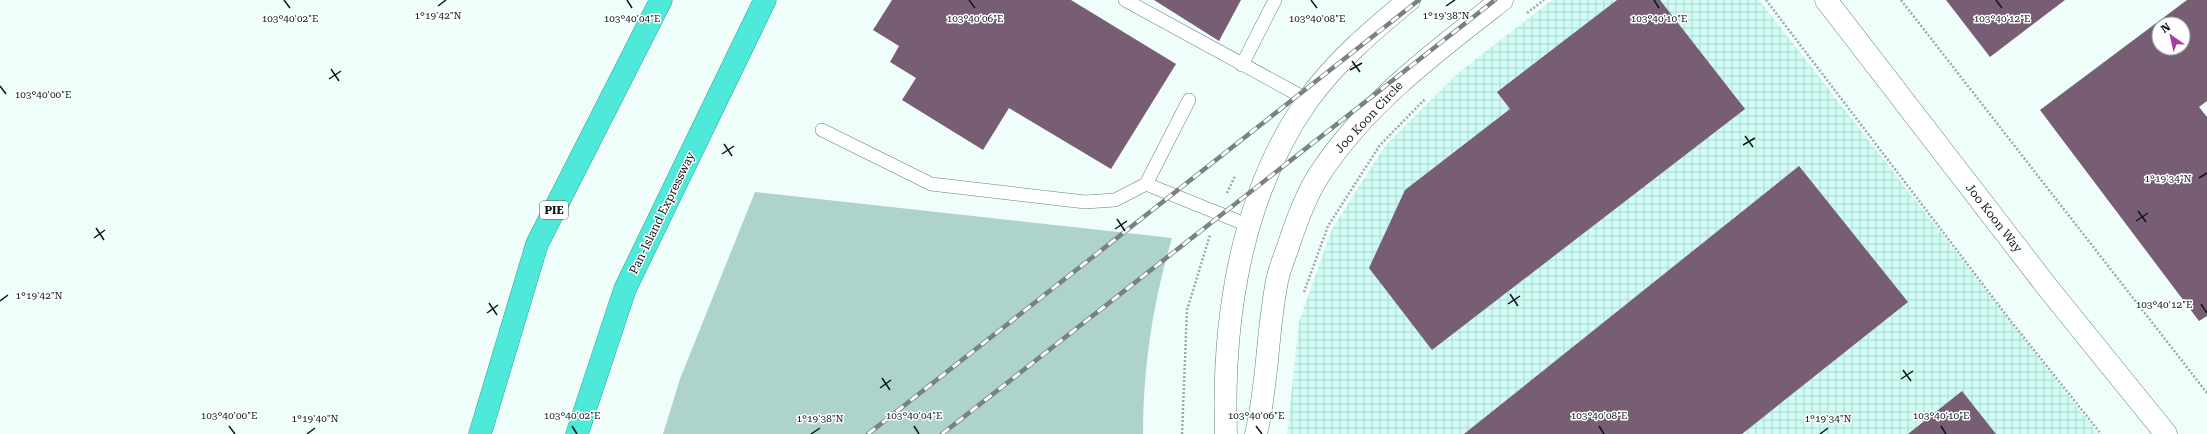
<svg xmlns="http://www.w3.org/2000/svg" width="2207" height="434" viewBox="0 0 2207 434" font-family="'Roboto Serif',serif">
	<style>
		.industrial { fill: url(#industrial-grid) }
		.grass { fill: #aed2cc }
		.building { fill: #775e74; fill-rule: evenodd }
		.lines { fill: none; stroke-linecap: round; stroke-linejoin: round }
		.service-casing { stroke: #63827d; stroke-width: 14 }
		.minor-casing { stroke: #63827d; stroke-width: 23 }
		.motorway-casing { stroke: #37a094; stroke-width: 23 }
		.path { stroke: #9daaa8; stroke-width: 2.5; stroke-dasharray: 2 2; stroke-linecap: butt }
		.service { stroke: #fff; stroke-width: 13 }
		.minor { stroke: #fff; stroke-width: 22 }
		.motorway { stroke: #4ee9d8; stroke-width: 22 }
		.rail-casing { stroke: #768381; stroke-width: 4.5 }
		.rail { stroke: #fff; stroke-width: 3; stroke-dasharray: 9; stroke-linecap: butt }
		.ticks { fill: none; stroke: #0c1817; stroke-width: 1.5 }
		.labels { text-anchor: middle; stroke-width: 3; stroke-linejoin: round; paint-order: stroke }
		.shield { fill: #fff; stroke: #555d5d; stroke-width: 1 }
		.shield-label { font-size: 11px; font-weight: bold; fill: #0c1817 }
		.street-label { font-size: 12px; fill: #0c1817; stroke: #fff }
		.ticks-label { font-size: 10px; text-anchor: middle; fill: #0c1817; stroke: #fff; stroke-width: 3; stroke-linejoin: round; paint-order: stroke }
	</style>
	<defs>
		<pattern id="industrial-grid" width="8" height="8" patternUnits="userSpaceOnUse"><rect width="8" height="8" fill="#cffcf4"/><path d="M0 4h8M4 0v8" fill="none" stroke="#b1d7d0"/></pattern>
	</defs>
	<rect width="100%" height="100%" fill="#f0fefb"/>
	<polygon class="industrial" points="1552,0 1759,0 2098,434 1287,434 1299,322 1332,229 1385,146 1458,73"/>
	<path class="grass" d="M755 192 1172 238C1153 302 1143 367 1143 434H663L680 379Z"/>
	<g class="building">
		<polygon points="892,0 1071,0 1176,64 1111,169 1009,108 983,150 902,100 916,78 890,62 899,46 873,30"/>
		<polygon points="1154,0 1241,0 1219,41"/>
		<polygon points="1617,0 1660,0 1745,109 1432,350 1369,268 1405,190 1510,109 1497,92"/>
		<polygon points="1946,0 2065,0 1990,57"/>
		<path d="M2187 0H2207V101L2199 107 2207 117V316L2199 321 2040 110ZM2159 24H2183V48H2159Z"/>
		<polygon points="1799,166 1908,302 1742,434 1464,434"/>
		<polygon points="1962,391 1996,434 1908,434"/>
	</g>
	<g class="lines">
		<defs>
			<g id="service">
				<polyline points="1125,0 1308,100"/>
				<polyline points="1242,65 1275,0"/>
				<polyline points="822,130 931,184 1085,202 1115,200 1146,184 1189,100"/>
				<polyline points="1146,184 1250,226"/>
			</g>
			<g id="minor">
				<polyline points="1826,0 2048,288 2166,434"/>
				<path d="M1226 434C1222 320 1241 194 1308 100 1336 61 1373 30 1409 0"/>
				<path d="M1256 434C1268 384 1267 332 1277 281 1279 270 1284 258 1288 247 1296 222 1305 197 1319 175 1365 104 1436 51 1502 0"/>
			</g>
			<g id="motorway">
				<polyline points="480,434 537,244 661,0"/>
				<polyline points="577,434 625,289 765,0"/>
			</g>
		</defs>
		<use href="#service" class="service-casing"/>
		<use href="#minor" class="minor-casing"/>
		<use href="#motorway" class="motorway-casing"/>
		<g class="path">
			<polyline points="1766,0 2010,320 2101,434"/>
			<polyline points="1901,0 2207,393"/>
			<polyline points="1527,13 1544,0"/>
			<polyline points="1227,193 1235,176"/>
			<polyline points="1304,292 1328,226 1380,145 1425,99"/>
			<polyline points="1182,434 1187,310 1210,235"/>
		</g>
		<use href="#service" class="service"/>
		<use href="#minor" class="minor"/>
		<use href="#motorway" class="motorway"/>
		<defs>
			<g id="rail">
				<polyline points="868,434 1419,0"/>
				<polyline points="942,434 1495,0"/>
			</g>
		</defs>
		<use href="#rail" class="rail-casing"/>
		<use href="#rail" class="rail"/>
	</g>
	<path class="ticks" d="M284 0 290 8M627 0 632 8M969 0 975 8M1311 0 1317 8M1654 0 1659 8M1996 0 2002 8M438 6 446 0M1446 6 1455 0M1352 61 1360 72M331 69 339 81M1350 70 1362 63M329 79 341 71M0 86 6 94M1745 136 1753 147M724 144 732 156M1743 145 1755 138M722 154 734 146M2199 178 2207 173M2138 211 2146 222M1117 219 1125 231M2136 221 2148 213M96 228 104 240M1115 229 1127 221M94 238 105 230M1510 294 1518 306M0 301 8 295M489 303 497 315M1508 304 1520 296M2201 304 2207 313M487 313 498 305M1903 370 1911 381M882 378 890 390M1901 379 1913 371M880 388 891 380M229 426 235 434M572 426 577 434M914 426 919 434M1256 426 1262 434M1599 426 1604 434M1941 426 1946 434M307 434 315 428M811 434 820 428M1820 434 1828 428"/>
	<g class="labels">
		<rect class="shield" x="540" y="201" width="28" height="18" rx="3"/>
		<g class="shield-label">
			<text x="554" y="214">PIE</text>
		</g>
		<g class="street-label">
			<text transform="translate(1369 117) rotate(-47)" y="4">Joo Koon Circle</text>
			<text transform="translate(662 213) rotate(-64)" y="4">Pan-Island Expressway</text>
			<text transform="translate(1994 218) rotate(52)" y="4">Joo Koon Way</text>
		</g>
	</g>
	<g class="ticks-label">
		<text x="438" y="19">1°19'42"N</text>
		<text x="1446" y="19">1°19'38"N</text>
		<text x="290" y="22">103°40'02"E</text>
		<text x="632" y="22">103°40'04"E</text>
		<text x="975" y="22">103°40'06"E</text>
		<text x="1317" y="22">103°40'08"E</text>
		<text x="1659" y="22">103°40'10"E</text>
		<text x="2002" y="22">103°40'12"E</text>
		<text x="43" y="98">103°40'00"E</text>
		<text x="2168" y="182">1°19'34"N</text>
		<text x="39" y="299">1°19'42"N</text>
		<text x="2164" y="308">103°40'12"E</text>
		<text x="229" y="419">103°40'00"E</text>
		<text x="572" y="419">103°40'02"E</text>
		<text x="914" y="419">103°40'04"E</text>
		<text x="1256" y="419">103°40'06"E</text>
		<text x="1599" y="419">103°40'08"E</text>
		<text x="1941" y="419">103°40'10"E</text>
		<text x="315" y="422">1°19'40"N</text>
		<text x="820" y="422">1°19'38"N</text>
		<text x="1828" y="422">1°19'34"N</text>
	</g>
	<g transform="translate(2171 36) rotate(326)"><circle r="19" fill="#ffffff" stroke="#9ea3a2"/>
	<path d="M0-3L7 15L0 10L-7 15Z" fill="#a63ea0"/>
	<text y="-6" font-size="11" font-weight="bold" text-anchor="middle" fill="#0c1817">N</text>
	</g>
</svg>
